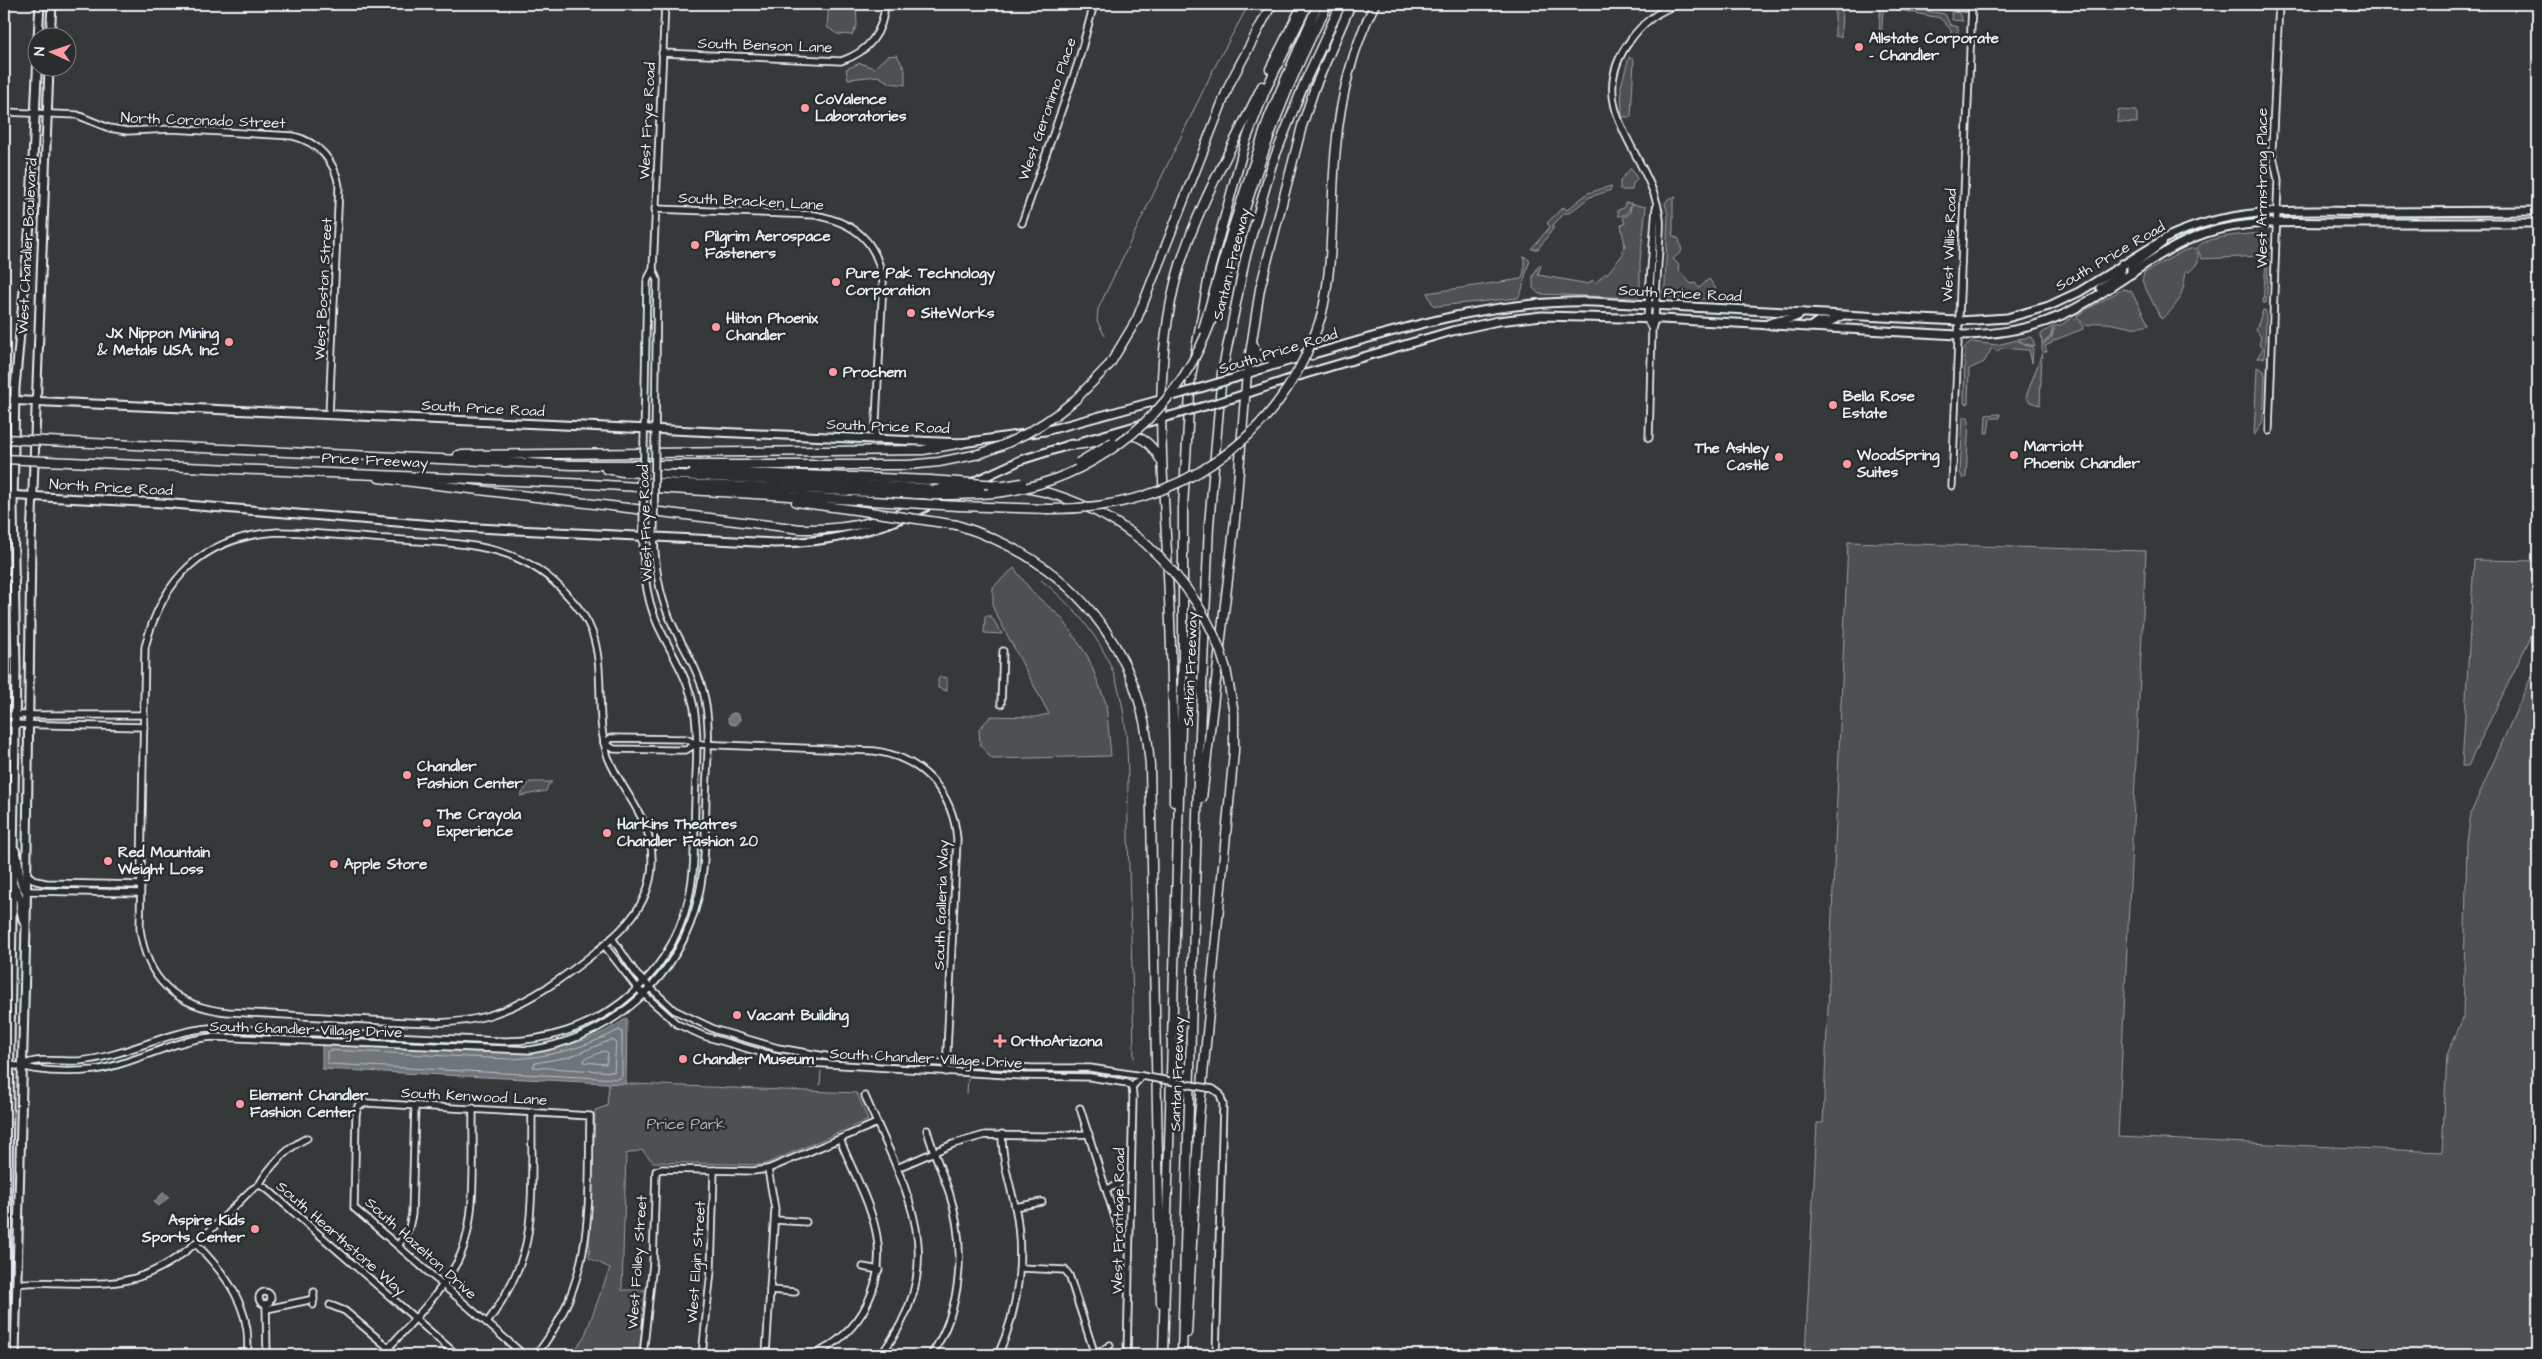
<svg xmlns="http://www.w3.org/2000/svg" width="2542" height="1359" viewBox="0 0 2542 1359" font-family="'Architects Daughter',sans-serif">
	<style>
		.green { fill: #4d5152; stroke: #9aa1a5 }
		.water { fill: #707579; stroke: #a0a7ac }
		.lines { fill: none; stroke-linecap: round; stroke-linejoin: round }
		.shore { stroke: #b8bfc5; stroke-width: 1 }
		.stream { stroke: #a0a7ac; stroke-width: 1 }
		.minor-casing { stroke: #e8f1f8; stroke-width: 9 }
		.major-casing { stroke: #e8f1f8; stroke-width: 11 }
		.highway-casing { stroke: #e8f1f8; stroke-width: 11 }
		.minor { stroke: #2a2d2e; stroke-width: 5.5 }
		.major { stroke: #2a2d2e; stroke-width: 7 }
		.highway { stroke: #2a2d2e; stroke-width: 8 }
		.minor-bridge-casing { stroke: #e8f1f8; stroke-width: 9; stroke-linecap: butt }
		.major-bridge-casing { stroke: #e8f1f8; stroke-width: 11; stroke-linecap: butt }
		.highway-bridge-casing { stroke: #e8f1f8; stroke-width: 11; stroke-linecap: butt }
		.minor-bridge { stroke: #2a2d2e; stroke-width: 5.5 }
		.major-bridge { stroke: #2a2d2e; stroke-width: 7 }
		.highway-bridge { stroke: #2a2d2e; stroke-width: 8 }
		.poi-dot { fill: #ff9aa2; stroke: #2a2d2e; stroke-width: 2 }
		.labels { text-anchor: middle; stroke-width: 5; stroke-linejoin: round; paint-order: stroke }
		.poi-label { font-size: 15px; font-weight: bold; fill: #e8f1f8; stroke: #2a2d2e; text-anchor: start }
		.street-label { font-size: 15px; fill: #e8f1f8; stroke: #2a2d2e }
		.park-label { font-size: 15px; fill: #b2b9be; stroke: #2a2d2e }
	</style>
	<rect width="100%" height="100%" fill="#35393a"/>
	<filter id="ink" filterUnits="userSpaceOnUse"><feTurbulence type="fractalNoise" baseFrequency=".02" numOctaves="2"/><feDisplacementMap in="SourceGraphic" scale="10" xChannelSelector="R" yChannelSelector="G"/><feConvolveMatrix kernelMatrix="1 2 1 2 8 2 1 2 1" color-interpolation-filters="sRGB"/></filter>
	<g filter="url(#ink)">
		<g class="green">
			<polygon points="829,4 856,4 857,25 852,35 837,34 827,27"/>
			<polygon points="1835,4 1853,4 1853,6 1842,8 1841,37 1835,36"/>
			<polygon points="1871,4 1883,4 1945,14 1950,25 1958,27 1958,33 1950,35 1951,30 1940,18 1889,8 1883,11 1881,42 1879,42 1880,10 1878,7 1870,7"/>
			<polygon points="1953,12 1959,13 1963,21 1952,20 1951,13"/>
			<polygon points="897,55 905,70 905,85 890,83 878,76 848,79 846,69 860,63 874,68 887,56"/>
			<polygon points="1629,57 1634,60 1631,117 1622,117 1621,86"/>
			<polygon points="2118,110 2137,111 2137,123 2117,122"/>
			<polygon points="1631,168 1637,179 1633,184 1632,190 1620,190 1620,181"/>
			<polygon points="1611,186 1611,190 1590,197 1569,213 1565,213 1553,225 1553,229 1538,249 1531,249 1550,227 1547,223 1563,207 1567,210 1588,193"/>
			<polygon points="1676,197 1673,201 1673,232 1672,235 1679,239 1682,251 1673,259 1679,265 1678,269 1691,284 1695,283 1699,288 1709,279 1715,287 1717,296 1722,296 1720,300 1668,297 1662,293 1665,285 1668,215 1665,203 1669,198"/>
			<path d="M1625 203H1631C1630 211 1626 216 1618 216V210L1624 208Z"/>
			<polygon points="1632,204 1646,207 1640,261 1640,296 1636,298 1539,294 1533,288 1533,276 1539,265 1541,265 1538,275 1589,284 1592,280 1595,283 1606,273 1607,274 1624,253 1622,250 1625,246 1621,225 1625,224 1623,217 1629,214"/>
			<path d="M2263 233 2269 239 2267 295 2266 303H2263L2266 261 2261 256 2202 259 2197 248C2204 236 2249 234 2263 233Z"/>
			<path d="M2194 248 2198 254V263L2189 272 2186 270C2184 291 2179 307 2161 319L2142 281 2144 273 2183 251Z"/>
			<path d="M1524 256 1530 261C1524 273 1525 288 1518 298L1437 306 1433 305 1427 293 1521 279 1524 272Z"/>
			<path d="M2123 289 2131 291 2149 325C2124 333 2108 316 2087 326L2077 318V315Z"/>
			<path d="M2263 310 2266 311C2266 327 2265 342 2264 358H2257L2263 348 2259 345 2261 337 2256 330Z"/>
			<polygon points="2073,317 2083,326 2083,329 2052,341 2052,343 2045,346 2047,352 2042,352 2042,345 2052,337 2055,326 2061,325"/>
			<polygon points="2053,326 2051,336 2042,344 2041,334"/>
			<polygon points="2032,337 2035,346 2025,344 2018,339"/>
			<polygon points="2017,340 2024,345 2033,347 2032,363 2029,350 2001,348 1997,352 1992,348 1984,362 1969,369 1968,404 1964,403 1965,347 1972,342 1997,345"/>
			<polygon points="2042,353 2040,405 2030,402 2026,397"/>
			<polygon points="2257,367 2264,371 2265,376 2263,421 2254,436"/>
			<polygon points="2000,414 2000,418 1990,418 1988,433 1985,433 1986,415"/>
			<polygon points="1963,417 1968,417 1969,421 1966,477 1963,479 1960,472"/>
			<polygon points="1848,542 2146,551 2118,1137 2442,1152 2447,1055 2463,1018 2467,842 2471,813 2538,661 2538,1355 1805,1355 1817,1123 1823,1123"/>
			<polygon points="2474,560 2538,561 2538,622 2468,766 2462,766"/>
			<polygon points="1014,568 1034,594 1062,618 1088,657 1106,703 1111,756 992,759 980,745 979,729 991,716 1035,717 1049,714 993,608 993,587"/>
			<polygon points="985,616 991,616 1002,634 984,633"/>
			<polygon points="940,677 947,678 947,691 938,688 938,679"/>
			<polygon points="530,782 552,782 548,785 546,791 520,796"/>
			<polygon points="609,1083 857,1093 868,1120 763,1165 653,1162 642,1150 626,1154 622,1290 646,1290 639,1355 572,1355 585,1335 610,1268 589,1258 595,1110 607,1106"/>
			<polygon points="1247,1352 1318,1355 1247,1355"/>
		</g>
		<g class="water">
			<circle cx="734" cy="719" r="6"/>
			<path d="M627 1018 626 1084 322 1069V1045C360 1047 398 1049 436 1050 505 1054 568 1059 627 1018Z"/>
			<polygon points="164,1192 169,1197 159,1206 154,1202"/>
		</g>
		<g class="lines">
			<g class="shore">
				<path d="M619 1030 622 1032V1076L619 1079 329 1064 327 1062V1052L329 1050 508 1059C546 1058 585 1048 619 1030Z"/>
				<polygon points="612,1040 616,1042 614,1072 533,1067 535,1063 569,1057"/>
				<polygon points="605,1051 608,1053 606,1064 584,1062 585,1059"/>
			</g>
			<g class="stream">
				<polyline points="1105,336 1097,321 1098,309 1214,68 1249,4"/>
				<path d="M1041 580C1072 605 1099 635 1113 672 1132 722 1127 782 1128 834 1130 909 1133 984 1134 1058"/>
				<polyline points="741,1070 746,1053"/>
				<polyline points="820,1085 821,1071"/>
				<polyline points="967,1093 968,1079"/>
			</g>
			<defs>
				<g id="minor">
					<polyline points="1920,4 1965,8 1972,5"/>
					<path d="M662 53 841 61C869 52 883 33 885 4"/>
					<path d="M4 112 77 115 109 128 127 131 172 129 293 136C318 142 335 161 339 186L329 415"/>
					<path d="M655 209 815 215C855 223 877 240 883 282L875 440"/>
					<polyline points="1022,223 1078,63 1094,4"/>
					<polyline points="1652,329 1647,319 1656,208"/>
					<polyline points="2269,431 2278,180 2272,151 2279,4"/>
					<path d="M1649 438 1652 329 1655 319C1656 296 1657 273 1659 250 1659 240 1661 229 1660 219 1653 156 1581 108 1629 42 1642 23 1658 10 1680 4"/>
					<polyline points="644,441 647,281 653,269"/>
					<polyline points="655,441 657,280 653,269 665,4"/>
					<polyline points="1952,486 1972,4"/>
					<path d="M277 532C314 532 350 537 387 539 456 544 519 539 568 596 578 606 587 619 592 632 606 672 594 716 608 757 622 793 653 819 652 861 652 901 627 927 597 951 566 976 529 1003 490 1015 451 1027 410 1022 370 1020 323 1017 275 1014 228 1012 176 1007 147 980 140 929L145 647C163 577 204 537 277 532Z"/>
					<polyline points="4,577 16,578"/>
					<polyline points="1001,704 1003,651"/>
					<polyline points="4,715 144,715"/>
					<polyline points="4,724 144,727"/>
					<path d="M604 743 611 738 686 739 696 744 875 751C922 758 953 792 957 839L946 1072"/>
					<polyline points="604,743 614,749 670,750 686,750 696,744"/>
					<polyline points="26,874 36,881 46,883 140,885"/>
					<polyline points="26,891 140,893"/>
					<polyline points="612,938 637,975 674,1010 716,1030 778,1048 831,1057 1032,1068 1090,1068 1142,1076"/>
					<polyline points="604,945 638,989 677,1024 704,1036 794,1062 1023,1076 1090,1077 1127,1083 1132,1087"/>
					<path d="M23 1065C39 1057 61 1062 79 1061 124 1057 164 1032 209 1028L502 1041C591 1042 669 985 689 897 696 866 694 834 695 802 696 771 699 739 694 708 688 677 671 653 658 625 644 595 643 562 643 529"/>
					<path d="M4 1066C15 1064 23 1067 34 1069 53 1072 76 1072 95 1070 135 1064 171 1040 213 1037L530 1050C613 1037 681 978 699 894 706 863 705 829 706 796 707 762 712 725 703 691 697 666 680 643 670 619 658 592 655 564 654 535"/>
					<polyline points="1132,1087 1142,1076"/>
					<polyline points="1213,1089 1220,1094 1223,1104 1216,1355"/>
					<path d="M865 1096C906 1191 953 1259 881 1355"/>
					<polyline points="1080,1108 1117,1224"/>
					<path d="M927 1130C933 1152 942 1171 949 1192 966 1245 963 1308 931 1355"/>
					<polyline points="897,1168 953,1144 985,1135 1044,1136 1089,1134"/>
					<polyline points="259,1185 266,1188 457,1355"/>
					<path d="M259 1185C269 1167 288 1147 307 1138"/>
					<polyline points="1106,1189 1118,1185"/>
					<polyline points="1015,1207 1042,1202"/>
					<polyline points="775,1220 806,1222"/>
					<path d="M195 1243C226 1274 253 1309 247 1355"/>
					<polyline points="398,1246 409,1228 412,1214 415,1106"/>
					<polyline points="863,1267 879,1270"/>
					<polyline points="1020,1268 1065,1270 1069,1275 1095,1355"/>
					<path d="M17 1284C46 1280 76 1285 106 1283 169 1280 209 1231 251 1190L259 1185"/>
					<polyline points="770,1290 795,1292"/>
					<circle cx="265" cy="1298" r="6"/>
					<polyline points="266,1304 267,1355"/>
					<polyline points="313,1305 314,1292"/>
					<polyline points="330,1305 345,1311 397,1355"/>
					<polyline points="267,1309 314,1299"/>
					<path d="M487 1323C503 1301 516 1279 524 1252 535 1214 531 1153 532 1112"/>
					<path d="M382 1355C407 1327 436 1299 455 1266 479 1226 472 1155 473 1108"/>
					<path d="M524 1355 354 1208 356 1115 358 1106 367 1103 590 1116C588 1206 596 1279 536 1355"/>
					<polyline points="643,1355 653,1263 656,1171 662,1169 753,1171 768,1169 877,1123"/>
					<polyline points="702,1355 711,1271 714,1170"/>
					<polyline points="766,1355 775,1209 768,1169"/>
					<path d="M813 1355C836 1345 856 1327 867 1304 897 1242 862 1196 840 1139"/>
					<path d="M998 1355C1019 1309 1025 1255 1015 1206 1009 1181 1002 1159 1002 1134"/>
					<polyline points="1096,1355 1110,1345"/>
					<polyline points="1127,1355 1133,1096 1132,1087"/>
				</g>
				<g id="major">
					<polyline points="38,38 40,4"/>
					<polyline points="50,38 52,4"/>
					<polyline points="2131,274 2131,266 2162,243"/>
					<polyline points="2100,288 2121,273 2122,264"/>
					<path d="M1766 325C1777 318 1792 322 1802 313"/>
					<polyline points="1810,327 1817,322 1829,322 1841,316"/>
					<path d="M1235 378C1269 365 1305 357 1341 346 1426 321 1504 300 1594 302L1959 321 2007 318 2049 306 2079 292 2168 237C2235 205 2306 211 2378 212 2431 212 2485 211 2538 211"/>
					<path d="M1233 398 1305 374 1452 331 1498 321 1542 316 1661 319 1958 335C1994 335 2029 330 2062 315 2113 292 2153 251 2206 233 2251 219 2299 223 2345 223 2410 223 2474 223 2538 223"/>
					<polyline points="4,400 962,443 1045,431 1167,398"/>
					<polyline points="1083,441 1170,416"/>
					<polyline points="971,483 1021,460 1072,444"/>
					<path d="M4 495 161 503 459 527 775 543C828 543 879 531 926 507"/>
					<path d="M15 850C22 864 15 878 26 891"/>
					<path d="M13 885C24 898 18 907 24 922"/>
					<polyline points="5,1355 16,669 13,506 15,388 30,224 38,54"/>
					<polyline points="15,1355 26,927 31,542 49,68"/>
				</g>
				<g id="highway">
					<polyline points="1270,69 1303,4"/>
					<polyline points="1232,230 1269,117 1318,4"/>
					<path d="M1238 232C1262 152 1289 77 1328 4"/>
					<path d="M1321 317C1335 261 1330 204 1336 147 1340 99 1353 46 1375 4"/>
					<polyline points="1253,344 1257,354 1271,359 1288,355 1312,355"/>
					<polyline points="1076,399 1110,364 1137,319 1230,83 1272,4"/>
					<polyline points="47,441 573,465 908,465 939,462 979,454"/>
					<path d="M1069 445C1108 446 1135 415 1160 459"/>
					<polyline points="458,455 923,450 962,443"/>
					<polyline points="46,461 589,484 871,501"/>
					<polyline points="606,469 623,472 940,489"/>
					<polyline points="694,471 930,480"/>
					<path d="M379 478 801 529C860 530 892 518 946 495"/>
					<polyline points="641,482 938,495"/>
					<path d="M1025 488C1070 495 1109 515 1145 543"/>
					<polyline points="796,502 870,512"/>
					<polyline points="959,506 1047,509"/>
					<path d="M957 525C1070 560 1143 647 1150 766L1161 1303"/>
					<polyline points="1202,798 1235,520 1247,373 1260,289 1302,126 1315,87 1351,4"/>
					<path d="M1174 802C1174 719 1171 636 1167 553 1162 461 1153 366 1177 275 1196 208 1232 148 1262 86"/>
					<polyline points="1187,1333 1199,1117 1234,751 1234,713 1226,669"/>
					<polyline points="1163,1355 1183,656 1183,507 1191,377 1210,270 1245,143 1265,91 1308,4"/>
					<polyline points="1182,1355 1198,781 1209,525 1222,373 1245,259 1272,164 1304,84 1341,4"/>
				</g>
			</defs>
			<use href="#minor" class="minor-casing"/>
			<use href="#major" class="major-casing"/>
			<use href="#highway" class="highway-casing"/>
			<use href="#minor" class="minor"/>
			<use href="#major" class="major"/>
			<use href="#highway" class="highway"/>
			<defs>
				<g id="minor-bridge">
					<polyline points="643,529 644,441"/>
					<polyline points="654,531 655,441"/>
					<polyline points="1142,1076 1213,1089"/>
				</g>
				<g id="major-bridge">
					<polyline points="1173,396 1235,378"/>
					<polyline points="1170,416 1233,398"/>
				</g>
				<g id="highway-bridge">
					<polyline points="1203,329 1232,230"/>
					<polyline points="4,439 47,441"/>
					<path d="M979 454C1015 442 1047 424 1076 399"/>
					<polyline points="4,459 46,461"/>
					<polyline points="1078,463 1113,442"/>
					<polyline points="930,480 999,485"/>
					<polyline points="992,488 1022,483"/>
					<polyline points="940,489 980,489"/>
					<path d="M938 495C960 495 981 495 1003 492 1087 480 1163 424 1200 347 1218 311 1227 270 1238 232"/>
					<polyline points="871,501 959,506"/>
					<path d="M1047 509C1176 511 1280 442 1321 317"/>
					<polyline points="870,512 957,525"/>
					<path d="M1145 543C1182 577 1213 619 1226 669"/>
				</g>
			</defs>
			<use href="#minor-bridge" class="minor-bridge-casing"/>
			<use href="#major-bridge" class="major-bridge-casing"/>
			<use href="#highway-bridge" class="highway-bridge-casing"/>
			<use href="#minor-bridge" class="minor-bridge"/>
			<use href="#major-bridge" class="major-bridge"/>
			<use href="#highway-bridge" class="highway-bridge"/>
		</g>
	</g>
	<g class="poi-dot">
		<circle cx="1859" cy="47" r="5"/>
		<circle cx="805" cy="108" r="5"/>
		<circle cx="695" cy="245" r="5"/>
		<circle cx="836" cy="282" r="5"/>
		<circle cx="911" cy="313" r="5"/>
		<circle cx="716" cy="327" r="5"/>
		<circle cx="229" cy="342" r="5"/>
		<circle cx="833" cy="372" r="5"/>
		<circle cx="1833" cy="405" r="5"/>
		<circle cx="2014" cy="455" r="5"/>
		<circle cx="1779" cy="457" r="5"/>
		<circle cx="1847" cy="464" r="5"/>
		<circle cx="407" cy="775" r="5"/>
		<circle cx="427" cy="823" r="5"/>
		<circle cx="607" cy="833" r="5"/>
		<circle cx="108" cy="861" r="5"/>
		<circle cx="334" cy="864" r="5"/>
		<circle cx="737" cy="1015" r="5"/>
		<path d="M997.5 1033.5h5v5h5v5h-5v5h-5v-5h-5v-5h5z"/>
		<circle cx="683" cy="1059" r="5"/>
		<circle cx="240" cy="1104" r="5"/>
		<circle cx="255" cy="1229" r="5"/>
	</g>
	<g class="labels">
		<g class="poi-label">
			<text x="1869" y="43">Allstate Corporate<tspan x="1869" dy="17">- Chandler</tspan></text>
			<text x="815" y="104">CoValence<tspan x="815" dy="17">Laboratories</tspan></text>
			<text x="705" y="241">Pilgrim Aerospace<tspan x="705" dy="17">Fasteners</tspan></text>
			<text x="846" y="278">Pure Pak Technology<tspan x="846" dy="17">Corporation</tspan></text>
			<text x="921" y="318">SiteWorks</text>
			<text x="726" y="323">Hilton Phoenix<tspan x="726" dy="17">Chandler</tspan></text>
			<text x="219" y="338" text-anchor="end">JX Nippon Mining<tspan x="219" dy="17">&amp; Metals USA, Inc</tspan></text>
			<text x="843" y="377">Prochem</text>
			<text x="1843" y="401">Bella Rose<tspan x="1843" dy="17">Estate</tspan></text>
			<text x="2024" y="451">Marriott<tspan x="2024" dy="17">Phoenix Chandler</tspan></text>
			<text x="1769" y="453" text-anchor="end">The Ashley<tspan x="1769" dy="17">Castle</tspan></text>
			<text x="1857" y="460">WoodSpring<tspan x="1857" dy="17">Suites</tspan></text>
			<text x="417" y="771">Chandler<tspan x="417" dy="17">Fashion Center</tspan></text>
			<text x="437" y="819">The Crayola<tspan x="437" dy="17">Experience</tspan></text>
			<text x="617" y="829">Harkins Theatres<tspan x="617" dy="17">Chandler Fashion 20</tspan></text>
			<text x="118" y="857">Red Mountain<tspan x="118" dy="17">Weight Loss</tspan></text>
			<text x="344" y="869">Apple Store</text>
			<text x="747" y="1020">Vacant Building</text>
			<text x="1011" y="1046">OrthoArizona</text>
			<text x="693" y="1064">Chandler Museum</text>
			<text x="250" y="1100">Element Chandler<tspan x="250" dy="17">Fashion Center</tspan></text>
			<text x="245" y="1225" text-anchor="end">Aspire Kids<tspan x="245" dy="17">Sports Center</tspan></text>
		</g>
		<g class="street-label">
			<text transform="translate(765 45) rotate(2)" y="5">South Benson Lane</text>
			<text transform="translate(1047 109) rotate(-71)" y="5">West Geronimo Place</text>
			<text transform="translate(203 120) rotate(2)" y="5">North Coronado Street</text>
			<text transform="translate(647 121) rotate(-87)" y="5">West Frye Road</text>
			<text transform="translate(2262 188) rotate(-90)" y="5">West Armstrong Place</text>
			<text transform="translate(751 201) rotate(3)" y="5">South Bracken Lane</text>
			<text transform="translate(1949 245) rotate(-88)" y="5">West Willis Road</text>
			<text transform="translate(27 246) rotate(-87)" y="5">West Chandler Boulevard</text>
			<text transform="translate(2110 256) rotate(-30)" y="5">South Price Road</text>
			<text transform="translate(1231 264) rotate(-76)" y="5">Santan Freeway</text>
			<text transform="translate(323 289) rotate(-87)" y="5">West Boston Street</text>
			<text transform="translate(1680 293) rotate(3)" y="5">South Price Road</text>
			<text transform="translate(1278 351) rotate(-17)" y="5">South Price Road</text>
			<text transform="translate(483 408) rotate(3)" y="5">South Price Road</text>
			<text transform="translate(888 426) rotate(2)" y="5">South Price Road</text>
			<text transform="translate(375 460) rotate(3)" y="5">Price Freeway</text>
			<text transform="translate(111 487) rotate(3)" y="5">North Price Road</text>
			<text transform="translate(645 523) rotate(-92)" y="5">West Frye Road</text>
			<text transform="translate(1190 669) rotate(-88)" y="5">Santan Freeway</text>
			<text transform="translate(941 905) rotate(-88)" y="5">South Galleria Way</text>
			<text transform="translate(306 1029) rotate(2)" y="5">South Chandler Village Drive</text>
			<text transform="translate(926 1058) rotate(3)" y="5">South Chandler Village Drive</text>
			<text transform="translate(1177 1074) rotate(-88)" y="5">Santan Freeway</text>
			<text transform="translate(474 1096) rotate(3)" y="5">South Kenwood Lane</text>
			<text transform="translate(1118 1221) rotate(-89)" y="5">West Frontage Road</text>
			<text transform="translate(341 1238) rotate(41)" y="5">South Hearthstone Way</text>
			<text transform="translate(421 1248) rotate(42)" y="5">South Hazelton Drive</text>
			<text transform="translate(637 1262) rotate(-86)" y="5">West Folley Street</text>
			<text transform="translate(696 1262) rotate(-86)" y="5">West Elgin Street</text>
		</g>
		<g class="park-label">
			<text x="686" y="1129">Price Park</text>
		</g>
	</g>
	<rect width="2542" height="1359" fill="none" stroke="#2a2d2e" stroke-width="20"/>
	<rect x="10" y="10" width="2522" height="1339" fill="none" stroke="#e8f1f8" stroke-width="2" filter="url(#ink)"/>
	<g transform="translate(52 52) rotate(273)"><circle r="24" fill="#2a2d2e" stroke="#767b7f"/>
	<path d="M0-4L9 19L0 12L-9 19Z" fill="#ff9aa2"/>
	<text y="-8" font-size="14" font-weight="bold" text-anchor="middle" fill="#e8f1f8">N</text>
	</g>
</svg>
